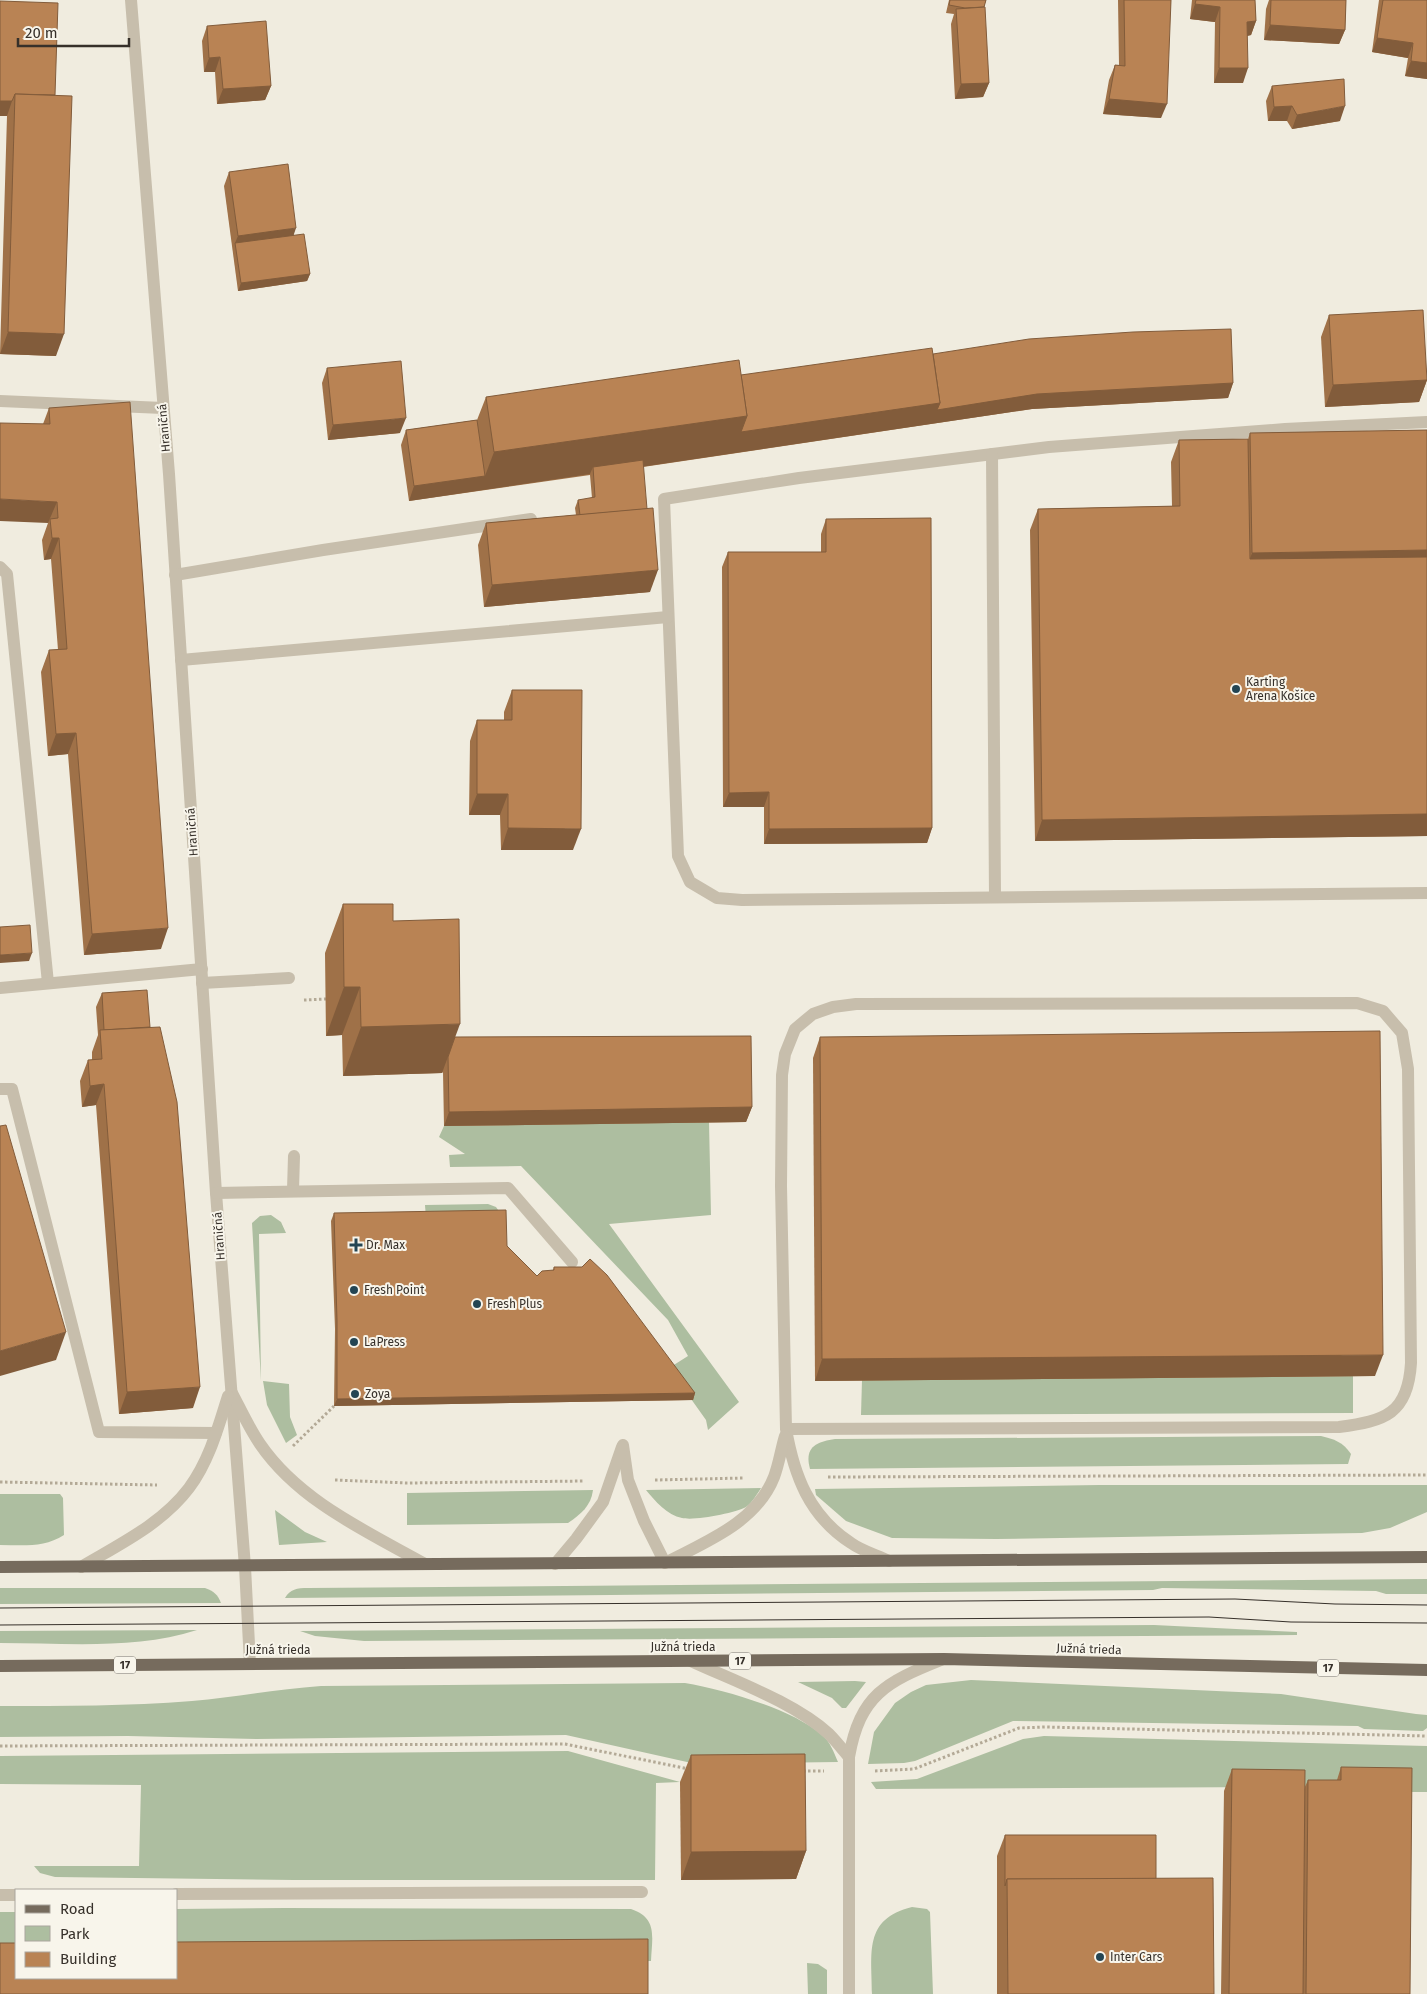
<svg xmlns="http://www.w3.org/2000/svg" width="1427" height="1994" viewBox="0 0 1427 1994" font-family="'Fira Sans',sans-serif">
	<style>
		.green { fill: #adbea0 }
		.lines { fill: none; stroke-linecap: round; stroke-linejoin: round }
		.path { stroke: #b3a996; stroke-width: 3; stroke-dasharray: 2.5 2.5; stroke-linecap: butt }
		.minor { stroke: #c7beac; stroke-width: 12 }
		.major { stroke: #766b5d; stroke-width: 12 }
		.tram { stroke: #36302a; stroke-width: 1 }
		.wall { fill: #9f7148 }
		.shaded-wall { fill: #825c3b }
		.building { fill: #b98354; stroke: #825c3b }
		.poi-dot { fill: #244553; stroke: #f8f5eb; stroke-width: 2 }
		.labels { text-anchor: middle; stroke-width: 4; stroke-linejoin: round; paint-order: stroke }
		.shield { fill: #f8f5eb; stroke: #706b64; stroke-width: 1 }
		.shield-label { font-size: 11px; font-weight: bold; fill: #36302a }
		.street-label { font-size: 12px; fill: #36302a; stroke: #f8f5eb }
		.poi-label { font-size: 12px; fill: #36302a; stroke: #f8f5eb; text-anchor: start }
	</style>
	<rect width="100%" height="100%" fill="#f0ecdf"/>
	<g class="green">
		<polygon points="709,1122 711,1215 609,1224 739,1402 708,1430 706,1420 669,1368 688,1356 668,1320 521,1166 450,1167 449,1155 465,1154 439,1137 444,1126"/>
		<polygon points="488,1204 496,1207 503,1217 426,1219 425,1205"/>
		<polygon points="271,1215 281,1222 286,1233 259,1234 261,1381 252,1223 260,1216"/>
		<polygon points="1353,1376 1353,1413 861,1415 862,1380"/>
		<polygon points="263,1381 289,1384 290,1417 297,1435 286,1443 267,1405"/>
		<path d="M1321 1436C1334 1439 1343 1442 1351 1454L1348 1464 810 1469C804 1447 816 1442 835 1439Z"/>
		<polygon points="1099,1485 1427,1485 1427,1512 1390,1528 1362,1533 996,1539 892,1538 846,1521 816,1495 815,1489"/>
		<path d="M761 1488C757 1494 752 1503 746 1507 735 1513 695 1521 682 1518 667 1515 655 1501 646 1490Z"/>
		<path d="M593 1490C591 1506 581 1514 568 1523L407 1525V1493Z"/>
		<path d="M0 1494H60L63 1498 64 1535C44 1548 23 1545 0 1545Z"/>
		<polygon points="275,1510 305,1532 327,1542 279,1545"/>
		<path d="M1427 1579V1594H1386L1376 1591 1162 1588 1153 1590 285 1598C290 1589 297 1588 308 1588Z"/>
		<path d="M0 1588H205C214 1591 218 1595 221 1603L0 1604Z"/>
		<polygon points="1154,1625 1297,1632 1297,1635 364,1641 315,1636 300,1631"/>
		<path d="M197 1630C135 1650 65 1643 0 1643V1631Z"/>
		<polygon points="971,1680 1281,1694 1416,1714 1427,1715 1427,1728 1423,1731 1364,1729 1358,1726 1013,1721 915,1761 904,1763 868,1764 874,1732 895,1703 911,1692 926,1685"/>
		<polygon points="855,1681 866,1682 846,1708 842,1708 832,1698 798,1682"/>
		<path d="M685 1683C725 1690 792 1709 822 1735 830 1741 834 1753 838 1762L696 1764 566 1735 257 1739 128 1736 0 1737V1706C64 1706 128 1706 192 1701 235 1697 278 1689 321 1686Z"/>
		<polygon points="1044,1736 1427,1746 1427,1792 1404,1792 1291,1787 876,1789 871,1782 917,1779 1023,1739"/>
		<polygon points="568,1751 680,1782 656,1783 655,1880 294,1880 55,1877 40,1873 34,1866 139,1866 141,1785 0,1784 0,1756"/>
		<path d="M912 1907 927 1909 930 1912 933 1994H872C872 1953 863 1919 912 1907Z"/>
		<path d="M285 1908 631 1909C658 1918 652 1937 651 1961L176 1964V1909Z"/>
		<rect x="0" y="1912" width="16" height="53"/>
		<polygon points="807,1963 818,1964 827,1970 827,1994 808,1994"/>
	</g>
	<g class="lines">
		<g class="path">
			<polyline points="304,1000 326,999"/>
			<polyline points="293,1446 334,1406"/>
			<polyline points="828,1477 1427,1475"/>
			<polyline points="335,1480 407,1483 584,1481"/>
			<polyline points="655,1480 744,1478"/>
			<polyline points="0,1482 157,1485"/>
			<polyline points="0,1746 565,1744 689,1769"/>
			<polyline points="803,1771 824,1771"/>
			<polyline points="875,1771 914,1769 1019,1728 1045,1727 1427,1736"/>
		</g>
		<g class="minor">
			<polyline points="131,0 169,474 216,1193 245,1567 250,1664"/>
			<polyline points="0,401 163,408"/>
			<polyline points="1427,422 1285,429 1049,447 799,478 664,499 678,856 690,882 717,898 742,900 1427,893"/>
			<polyline points="992,454 995,897"/>
			<polyline points="0,567 7,574 48,983"/>
			<polyline points="175,575 323,550 531,519"/>
			<polyline points="181,660 668,617"/>
			<polyline points="202,983 289,978"/>
			<polyline points="0,988 202,969"/>
			<polyline points="0,1089 12,1089 99,1432 216,1433"/>
			<polyline points="293,1190 294,1156"/>
			<polyline points="216,1193 508,1188 572,1262"/>
			<path d="M232 1393C241 1410 249 1428 260 1444 299 1501 366 1531 425 1564"/>
			<path d="M786 1429 1339 1427C1385 1421 1408 1414 1411 1363L1408 1069 1402 1033 1383 1011 1357 1003 856 1004 833 1007 813 1014 795 1029 785 1054 782 1075 781 1186 786 1429C794 1475 809 1516 851 1543 862 1551 877 1555 889 1561"/>
			<path d="M623 1445 628 1480 644 1521 665 1563C705 1542 756 1523 774 1477 779 1464 781 1449 785 1436"/>
			<polyline points="555,1564 576,1539 603,1502 622,1447"/>
			<path d="M81 1567C118 1545 162 1524 189 1488 209 1461 218 1428 228 1396"/>
			<path d="M691 1661C734 1681 794 1702 829 1734 836 1741 843 1750 849 1757"/>
			<polyline points="176,1894 642,1892"/>
			<polyline points="0,1895 16,1895"/>
			<path d="M849 1994V1757C860 1695 886 1682 941 1660"/>
		</g>
		<g class="major">
			<polyline points="0,1567 1427,1557"/>
			<polyline points="0,1666 944,1659 1427,1670"/>
		</g>
		<g class="tram">
			<polyline points="0,1608 1235,1599 1335,1604 1427,1605"/>
			<polyline points="0,1625 1209,1617 1291,1622 1427,1623"/>
		</g>
	</g>
	<g class="wall">
		<polygon points="949,0 986,0 984,7 989,83 983,97 955,99 951,24 954,14 946,13"/>
		<polygon points="1118,0 1171,0 1161,118 1103,114 1109,80 1115,65 1119,65"/>
		<polygon points="1192,0 1255,0 1256,21 1251,35 1247,36 1243,83 1214,83 1215,22 1190,19"/>
		<polygon points="1269,0 1346,0 1345,30 1339,44 1264,40 1266,9"/>
		<polygon points="1379,0 1427,0 1427,79 1405,76 1408,58 1372,52"/>
		<polygon points="0,1 55,95 56,356 0,354 7,116 0,116"/>
		<polygon points="207,26 271,86 265,100 217,104 215,72 204,72 202,41"/>
		<polygon points="1272,86 1340,121 1292,129 1287,121 1268,121 1266,101"/>
		<polygon points="229,172 294,235 310,274 307,281 238,291 224,186"/>
		<polygon points="1329,315 1427,380 1419,402 1325,407 1321,337"/>
		<polygon points="933,354 1233,383 1228,398 1032,409 643,467 650,592 484,607 478,545 486,523 576,515 575,508 578,500 592,498 590,475 409,501 401,445 406,430 477,420 486,397 741,375"/>
		<polygon points="327,368 400,433 328,440 322,383"/>
		<polygon points="49,408 161,949 84,955 68,754 48,756 41,672 49,650 58,650 51,559 44,560 42,540 48,523 43,424"/>
		<polygon points="1427,430 1427,836 1035,841 1030,530 1038,509 1172,506 1171,462 1179,440 1248,439 1250,433"/>
		<polygon points="826,519 932,828 927,843 764,844 764,807 723,807 722,567 728,552 821,552 821,534"/>
		<polygon points="512,690 573,850 501,850 500,815 469,815 470,741 477,720 504,720 504,712"/>
		<polygon points="343,904 393,921 455,1037 752,1107 746,1122 444,1126 443,1072 442,1073 343,1076 342,1035 326,1036 325,953"/>
		<polygon points="102,993 150,1027 193,1408 119,1414 96,1105 82,1107 80,1081 88,1060 92,1060 92,1052 98,1035 96,1007"/>
		<polygon points="820,1037 1375,1376 815,1381 813,1058"/>
		<polygon points="334,1213 507,1246 537,1276 553,1270 554,1267 582,1267 695,1393 693,1400 334,1406 335,1329 331,1221"/>
		<polygon points="691,1755 806,1851 796,1879 681,1880 680,1782"/>
		<polygon points="1341,1767 1410,1994 1221,1994 1224,1791 1232,1769 1304,1789 1308,1780 1337,1780"/>
		<polygon points="1005,1835 1214,1994 997,1994 997,1856"/>
	</g>
	<g class="shaded-wall">
		<polygon points="1195,4 1220,7 1215,22 1190,19"/>
		<polygon points="1256,21 1251,35 1242,37 1247,22"/>
		<polygon points="1270,25 1345,30 1339,44 1264,40"/>
		<polygon points="1377,38 1413,43 1408,58 1372,52"/>
		<polygon points="220,57 215,72 204,72 209,58"/>
		<polygon points="1411,61 1427,63 1427,79 1405,76"/>
		<polygon points="1219,68 1248,68 1243,83 1214,83"/>
		<polygon points="989,83 983,97 955,99 961,84"/>
		<polygon points="271,86 265,100 217,104 223,89"/>
		<polygon points="1109,99 1167,104 1161,118 1103,114"/>
		<polygon points="0,101 12,101 7,116 0,116"/>
		<polygon points="1292,106 1287,121 1268,121 1274,107"/>
		<polygon points="1345,106 1340,121 1292,129 1297,115"/>
		<polygon points="296,228 291,243 235,243 238,236"/>
		<polygon points="310,274 307,281 238,291 241,283"/>
		<polygon points="8,332 64,334 56,356 0,354"/>
		<polygon points="1427,380 1419,402 1325,407 1333,385"/>
		<polygon points="1233,383 1228,398 1032,409 593,474 593,467 590,474 409,501 414,486 485,476 494,452 747,416 940,403 1037,394"/>
		<polygon points="406,418 400,433 328,440 333,425"/>
		<polygon points="0,499 57,502 48,523 0,521"/>
		<polygon points="52,538 59,538 51,559 44,560"/>
		<polygon points="1427,550 1427,578 1242,581 1252,553"/>
		<polygon points="658,570 650,592 484,607 492,585"/>
		<polygon points="76,733 68,754 48,756 56,734"/>
		<polygon points="769,792 764,807 723,807 729,793"/>
		<polygon points="477,794 508,794 500,815 469,815"/>
		<polygon points="1427,814 1427,836 1035,841 1042,820"/>
		<polygon points="508,828 581,829 573,850 501,850"/>
		<polygon points="932,828 927,843 764,844 769,829"/>
		<polygon points="168,928 161,949 84,955 92,934"/>
		<polygon points="32,953 29,961 0,963 0,955"/>
		<polygon points="344,987 360,987 342,1035 326,1036"/>
		<polygon points="460,1024 442,1073 343,1076 361,1027"/>
		<polygon points="104,1084 96,1105 82,1107 90,1086"/>
		<polygon points="752,1107 746,1122 444,1126 449,1112"/>
		<polygon points="66,1332 56,1360 0,1376 0,1351"/>
		<polygon points="1383,1355 1375,1376 815,1381 822,1359"/>
		<polygon points="200,1387 193,1408 119,1414 127,1392"/>
		<polygon points="695,1393 693,1400 334,1406 337,1399"/>
		<polygon points="806,1851 796,1879 681,1880 691,1852"/>
	</g>
	<g class="building">
		<polygon points="950,0 986,0 984,7 965,8 949,5"/>
		<polygon points="1124,0 1171,0 1167,104 1109,99 1115,65 1125,66"/>
		<polygon points="1196,0 1255,0 1256,21 1247,22 1248,68 1219,68 1220,7 1195,4"/>
		<polygon points="1271,0 1346,0 1345,30 1270,25"/>
		<polygon points="1383,0 1427,0 1427,63 1411,61 1413,43 1377,38"/>
		<polygon points="0,1 58,3 55,95 15,94 12,101 0,101"/>
		<polygon points="985,7 989,83 961,84 956,9"/>
		<polygon points="266,21 271,86 223,89 220,57 209,58 207,26"/>
		<polygon points="1344,79 1345,106 1297,115 1292,106 1274,107 1272,86"/>
		<polygon points="15,94 72,96 64,334 8,332"/>
		<polygon points="288,164 296,228 238,236 229,172"/>
		<polygon points="304,234 310,274 241,283 235,243"/>
		<polygon points="1423,310 1427,380 1333,385 1329,315"/>
		<polygon points="1231,329 1233,383 1037,394 937,410 940,403 933,354 1029,339 1133,332"/>
		<polygon points="932,348 940,403 741,432 747,416 741,375"/>
		<polygon points="739,360 747,416 494,452 486,397"/>
		<polygon points="401,361 406,418 333,425 327,368"/>
		<polygon points="130,402 168,928 92,934 76,733 56,734 49,650 67,649 59,538 52,538 50,519 58,518 57,502 0,499 0,423 50,424 49,408"/>
		<polygon points="477,420 485,476 414,486 406,430"/>
		<polygon points="1427,430 1427,550 1252,553 1250,433"/>
		<polygon points="1248,439 1250,559 1427,557 1427,814 1042,820 1038,509 1180,506 1179,440"/>
		<polygon points="643,460 647,509 580,515 578,500 595,497 593,467"/>
		<polygon points="653,508 658,570 492,585 486,523"/>
		<polygon points="931,518 932,828 769,829 769,792 729,793 728,552 826,552 826,519"/>
		<polygon points="512,690 582,690 581,829 508,828 508,794 477,794 477,720 512,720"/>
		<polygon points="343,904 393,904 393,921 459,919 460,1024 361,1027 360,987 344,987"/>
		<polygon points="30,925 32,953 0,955 0,927"/>
		<polygon points="147,990 150,1027 104,1030 102,993"/>
		<polygon points="160,1027 177,1102 200,1387 127,1392 104,1084 90,1086 88,1060 102,1059 100,1030"/>
		<polygon points="1380,1031 1383,1355 822,1359 820,1037"/>
		<polygon points="751,1036 752,1107 449,1112 448,1057 455,1037"/>
		<polygon points="6,1125 66,1332 0,1351 0,1126"/>
		<polygon points="506,1210 507,1246 537,1276 542,1271 554,1270 554,1267 582,1267 590,1259 607,1275 695,1393 337,1399 337,1321 334,1213"/>
		<polygon points="805,1754 806,1851 691,1852 691,1755"/>
		<polygon points="1341,1767 1412,1768 1410,1994 1306,1994 1308,1780 1341,1780"/>
		<polygon points="1232,1769 1305,1770 1303,1994 1229,1994"/>
		<polygon points="1005,1835 1156,1835 1156,1879 1007,1879 1005,1886"/>
		<polygon points="1213,1878 1214,1994 1008,1994 1007,1879"/>
		<polygon points="648,1939 648,1994 0,1994 0,1943 16,1943 16,1978 176,1978 176,1942"/>
	</g>
	<g class="poi-dot">
		<circle cx="1236" cy="689" r="5"/>
		<path d="M353.5 1237.5h5v5h5v5h-5v5h-5v-5h-5v-5h5z"/>
		<circle cx="354" cy="1290" r="5"/>
		<circle cx="477" cy="1304" r="5"/>
		<circle cx="354" cy="1342" r="5"/>
		<circle cx="355" cy="1394" r="5"/>
		<circle cx="1100" cy="1957" r="5"/>
	</g>
	<g class="labels">
		<g class="shield">
			<rect x="729" y="1652.5" width="22" height="17" rx="4"/>
			<rect x="114" y="1656.5" width="22" height="17" rx="4"/>
			<rect x="1317" y="1659.5" width="22" height="17" rx="4"/>
		</g>
		<g class="shield-label">
			<text x="740" y="1665">17</text>
			<text x="125" y="1669">17</text>
			<text x="1328" y="1672">17</text>
		</g>
		<g class="street-label">
			<text transform="translate(164 428) rotate(-95)" y="4">Hraničná</text>
			<text transform="translate(192 832) rotate(-94)" y="4">Hraničná</text>
			<text transform="translate(219 1236) rotate(-94)" y="4">Hraničná</text>
			<text x="683" y="1651">Južná trieda</text>
			<text transform="translate(1089 1649) rotate(2)" y="4">Južná trieda</text>
			<text x="278" y="1654">Južná trieda</text>
		</g>
		<g class="poi-label">
			<text x="1246" y="686">Karting<tspan x="1246" dy="14">Arena Košice</tspan></text>
			<text x="366" y="1249">Dr. Max</text>
			<text x="364" y="1294">Fresh Point</text>
			<text x="487" y="1308">Fresh Plus</text>
			<text x="364" y="1346">LaPress</text>
			<text x="365" y="1398">Zoya</text>
			<text x="1110" y="1961">Inter Cars</text>
		</g>
	</g>
	<rect x="15" y="1889" width="162" height="90" fill="#f8f5eb" stroke="#aaa69e"/>
	<rect x="25" y="1905" width="25" height="8" fill="#766b5d" stroke="#aaa69e"/>
	<text x="60" y="1914" font-size="15" fill="#36302a">Road</text>
	<rect x="25" y="1926" width="25" height="15" fill="#adbea0" stroke="#aaa69e"/>
	<text x="60" y="1939" font-size="15" fill="#36302a">Park</text>
	<rect x="25" y="1952" width="25" height="15" fill="#b98354" stroke="#aaa69e"/>
	<text x="60" y="1964" font-size="15" fill="#36302a">Building</text>
	<path d="M18 38v8h111v-8" fill="none" stroke="#36302a" stroke-width="2.5"/>
	<text x="25" y="38" font-size="15" fill="#36302a" stroke="#f8f5eb" stroke-width="4" paint-order="stroke">20 m</text>
</svg>
